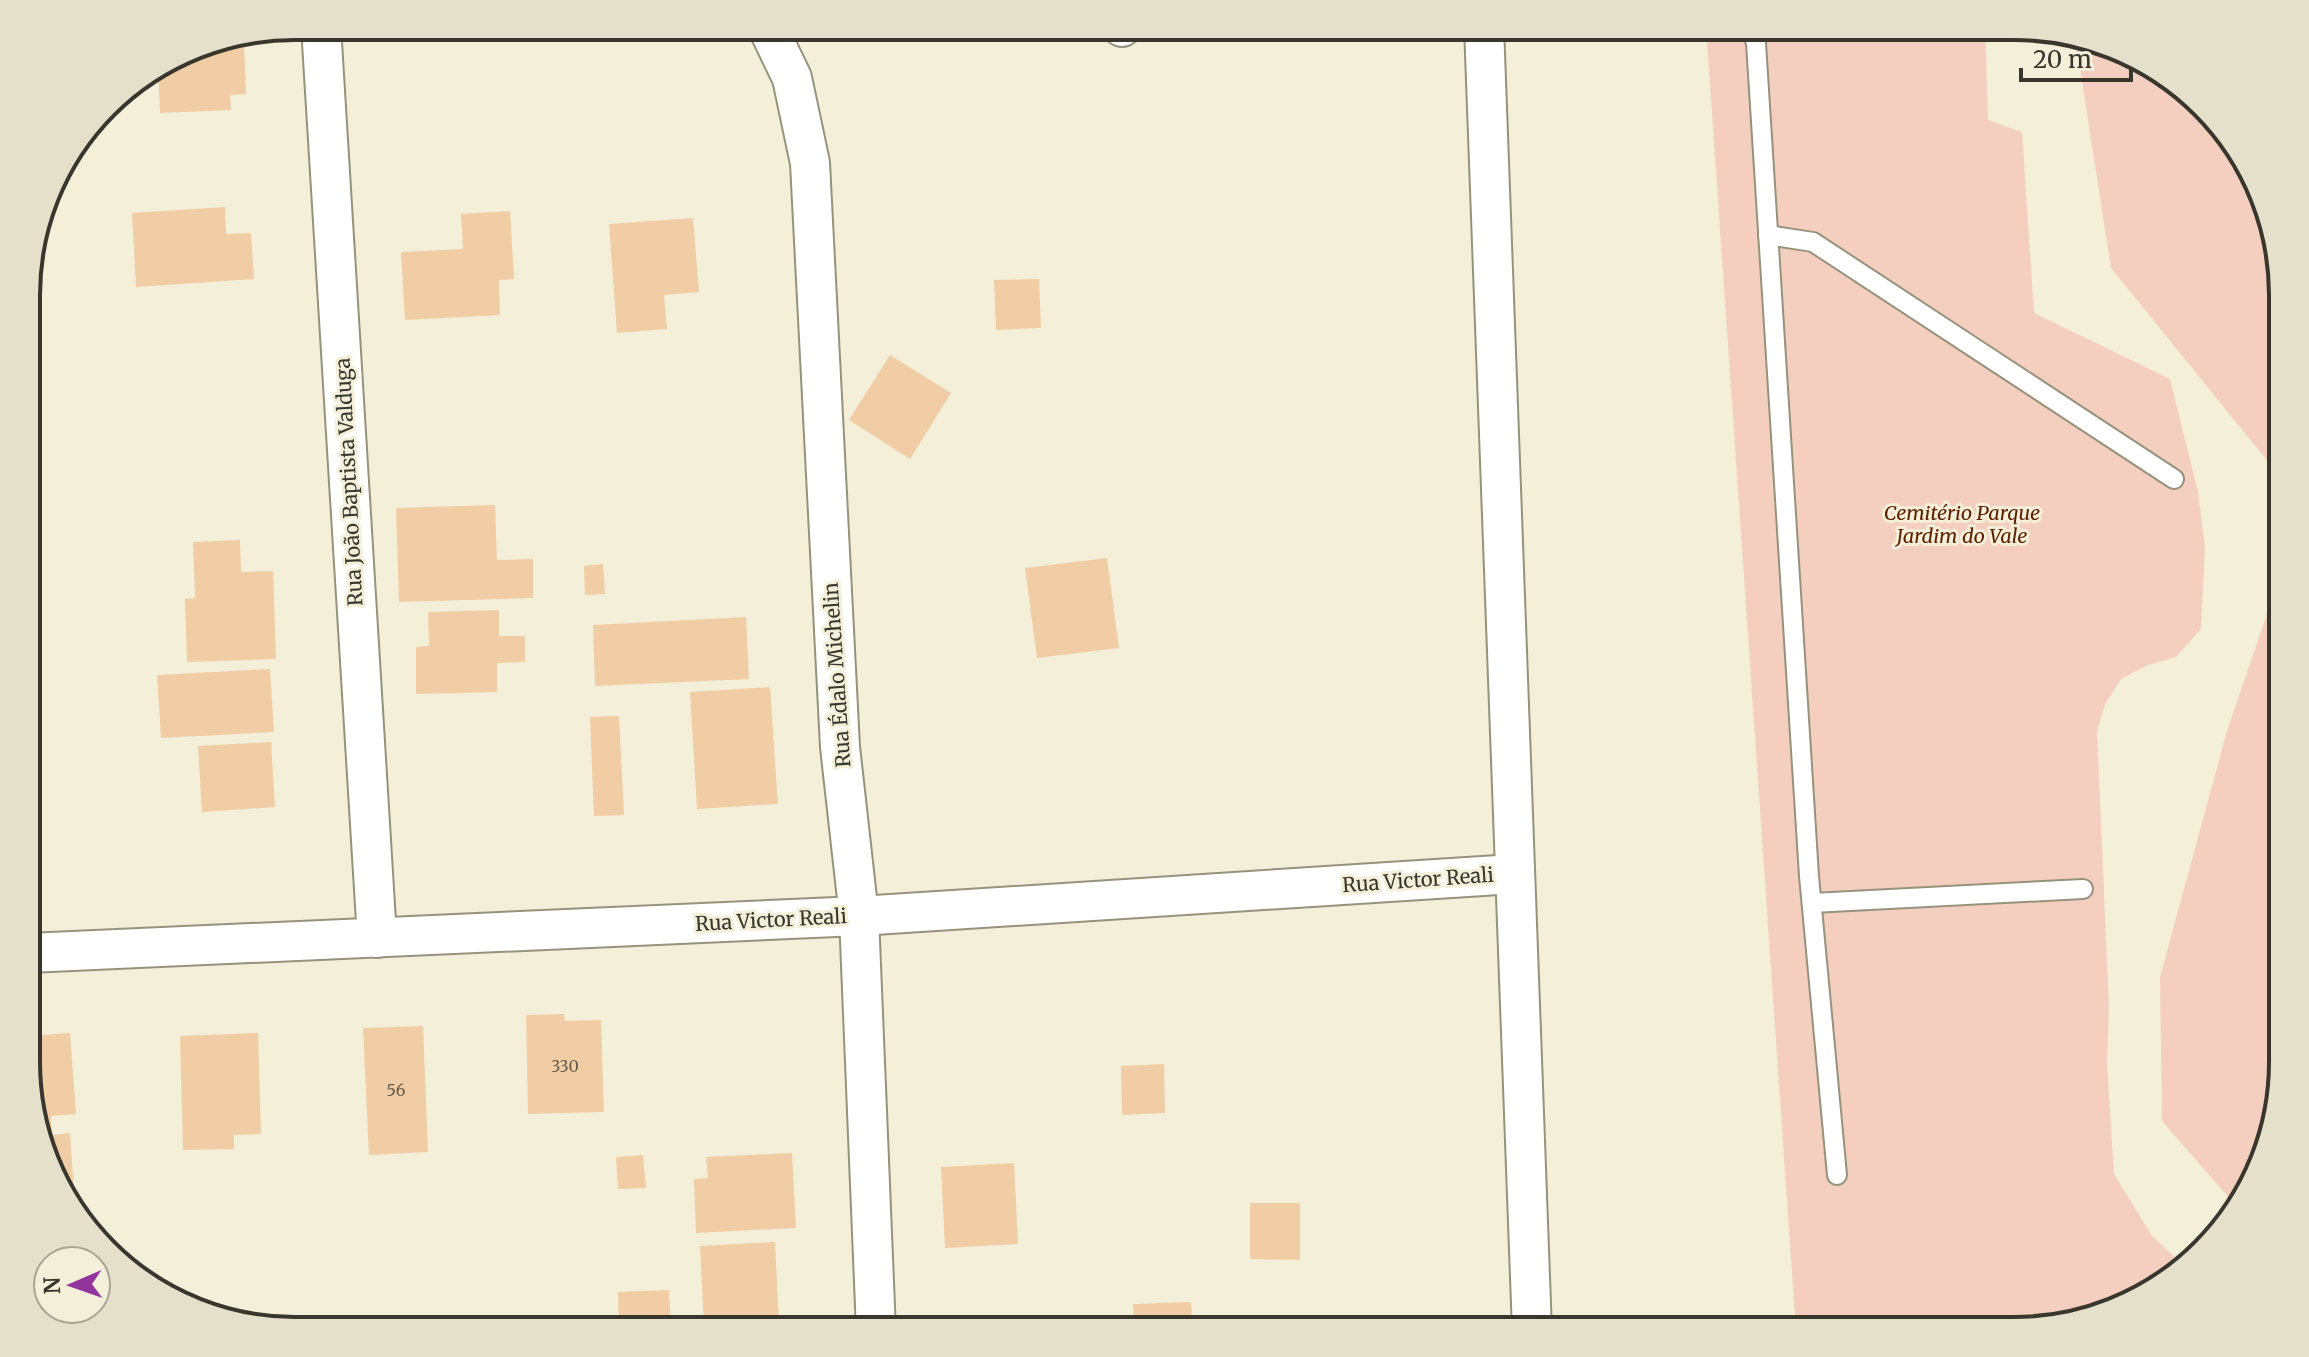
<svg xmlns="http://www.w3.org/2000/svg" width="2309" height="1357" viewBox="0 0 2309 1357" font-family="Merriweather,serif">
	<style>
		.green { fill: #f4cfbf }
		.building { fill: #f0cda4 }
		.lines { fill: none; stroke-linecap: round; stroke-linejoin: round }
		.lane-casing { stroke: #96927d; stroke-width: 22 }
		.street-casing { stroke: #96927d; stroke-width: 42 }
		.lane { stroke: #fff; stroke-width: 18 }
		.street { stroke: #fff; stroke-width: 38 }
		.labels { text-anchor: middle; stroke-width: 6; stroke-linejoin: round; paint-order: stroke }
		.number-label { font-size: 16px; fill: #665c4b }
		.street-label { font-size: 20px; fill: #38362d; stroke: #f4efd9 }
		.park-label { font-size: 20px; font-style: italic; fill: #5d2101; stroke: #f4efd9 }
		.rim { fill: none; stroke: #38362d; stroke-width: 4 }
	</style>
	<rect width="100%" height="100%" fill="#f4efd9"/>
	<g class="green">
		<polygon points="1706,26 1985,26 1988,120 2022,132 2034,313 2170,379 2198,492 2205,547 2201,629 2176,657 2148,665 2121,679 2105,704 2097,731 2109,1007 2107,1064 2114,1174 2152,1236 2181,1263 2149,1295 2031,1330 1796,1331"/>
		<polygon points="2076,43 2149,62 2247,160 2282,277 2282,479 2111,268"/>
		<polygon points="2282,570 2282,1079 2247,1197 2237,1207 2162,1121 2160,977 2227,731"/>
	</g>
	<g class="building">
		<polygon points="244,44 246,94 230,95 231,110 160,113 158,68 193,46"/>
		<polygon points="225,207 226,234 251,233 254,279 136,287 132,213"/>
		<polygon points="510,211 514,279 499,280 500,315 405,320 401,252 463,249 461,214"/>
		<polygon points="693,218 699,292 664,295 667,329 617,333 609,224"/>
		<polygon points="1039,279 1041,328 996,330 994,280"/>
		<polygon points="890,355 951,393 910,459 849,420"/>
		<polygon points="495,505 497,560 533,559 533,598 399,602 396,508"/>
		<polygon points="240,540 241,572 273,571 276,659 187,662 185,599 195,598 193,542"/>
		<polygon points="1107,558 1119,648 1037,658 1025,568"/>
		<polygon points="603,564 605,594 585,595 584,566"/>
		<polygon points="499,610 499,636 525,636 525,662 497,663 497,692 416,694 416,647 429,646 428,612"/>
		<polygon points="746,617 749,679 595,686 593,625"/>
		<polygon points="270,669 274,732 161,738 157,675"/>
		<polygon points="770,687 778,804 697,809 690,692"/>
		<polygon points="619,716 624,815 594,816 590,717"/>
		<polygon points="271,742 275,807 202,812 198,746"/>
		<polygon points="564,1014 565,1021 601,1020 604,1112 528,1114 526,1015"/>
		<polygon points="423,1026 428,1152 369,1155 363,1028"/>
		<polygon points="70,1033 76,1114 51,1116 52,1135 70,1133 74,1191 64,1192 28,1096 28,1036"/>
		<polygon points="258,1033 261,1134 234,1135 234,1149 183,1150 180,1036"/>
		<polygon points="1164,1064 1165,1113 1122,1115 1121,1066"/>
		<polygon points="792,1153 796,1228 696,1233 694,1179 708,1178 706,1157"/>
		<polygon points="643,1155 646,1188 618,1189 616,1157"/>
		<polygon points="1014,1163 1018,1244 945,1248 941,1167"/>
		<polygon points="1250,1203 1300,1203 1300,1260 1250,1259"/>
		<polygon points="775,1242 779,1323 704,1326 700,1246"/>
		<polygon points="669,1290 671,1330 619,1331 618,1292"/>
		<polygon points="1191,1302 1193,1331 1134,1331 1133,1304"/>
	</g>
	<g class="lines">
		<defs>
			<g id="lane">
				<polyline points="1750,26 1756,43 1809,876 1837,1175"/>
				<polyline points="1768,235 1813,242 2174,479"/>
				<polyline points="1812,903 2083,889"/>
			</g>
			<g id="street">
				<polyline points="321,26 377,938"/>
				<polyline points="767,26 792,78 810,163 840,747 859,916 876,1331"/>
				<polyline points="1122,26 1122,27"/>
				<polyline points="1484,26 1532,1331"/>
				<polyline points="28,953 859,916 1514,874"/>
			</g>
		</defs>
		<use href="#lane" class="lane-casing"/>
		<use href="#street" class="street-casing"/>
		<use href="#lane" class="lane"/>
		<use href="#street" class="street"/>
	</g>
	<g class="labels">
		<g class="number-label">
			<text x="565" y="1072">330</text>
			<text x="396" y="1096">56</text>
		</g>
		<g class="street-label">
			<text transform="translate(349 482) rotate(-93)" y="7">Rua João Baptista Valduga</text>
			<text transform="translate(837 675) rotate(-94)" y="7">Rua Édalo Michelin</text>
			<text transform="translate(1418 880) rotate(-4)" y="7">Rua Victor Reali</text>
			<text transform="translate(771 920) rotate(-3)" y="7">Rua Victor Reali</text>
		</g>
		<g class="park-label">
			<text x="1962" y="520">Cemitério Parque<tspan x="1962" dy="23">Jardim do Vale</tspan></text>
		</g>
	</g>
	<path d="M0 0H2309V1357H0ZM295 40H2014A255 255 0 0 1 2269 295V1062A255 255 0 0 1 2014 1317H295A255 255 0 0 1 40 1062V295A255 255 0 0 1 295 40Z" fill="#e5e0cb" fill-rule="evenodd"/>
	<path class="rim" d="M295 40H2014A255 255 0 0 1 2269 295V1062A255 255 0 0 1 2014 1317H295A255 255 0 0 1 40 1062V295A255 255 0 0 1 295 40Z"/>
	<g transform="translate(72 1285) rotate(268)"><circle r="38" fill="#f4efd9" stroke="#a9a594" stroke-width="2"/>
	<path d="M0-6L14 30L0 20L-14 30Z" fill="#94359d"/>
	<text y="-12" font-size="22" font-weight="bold" text-anchor="middle" fill="#38362d">N</text>
	</g>
	<path d="M2021 68v12h110v-12" fill="none" stroke="#38362d" stroke-width="4"/>
	<text x="2033" y="68" font-size="24" fill="#38362d" stroke="#f4efd9" stroke-width="6" paint-order="stroke">20 m</text>
</svg>
